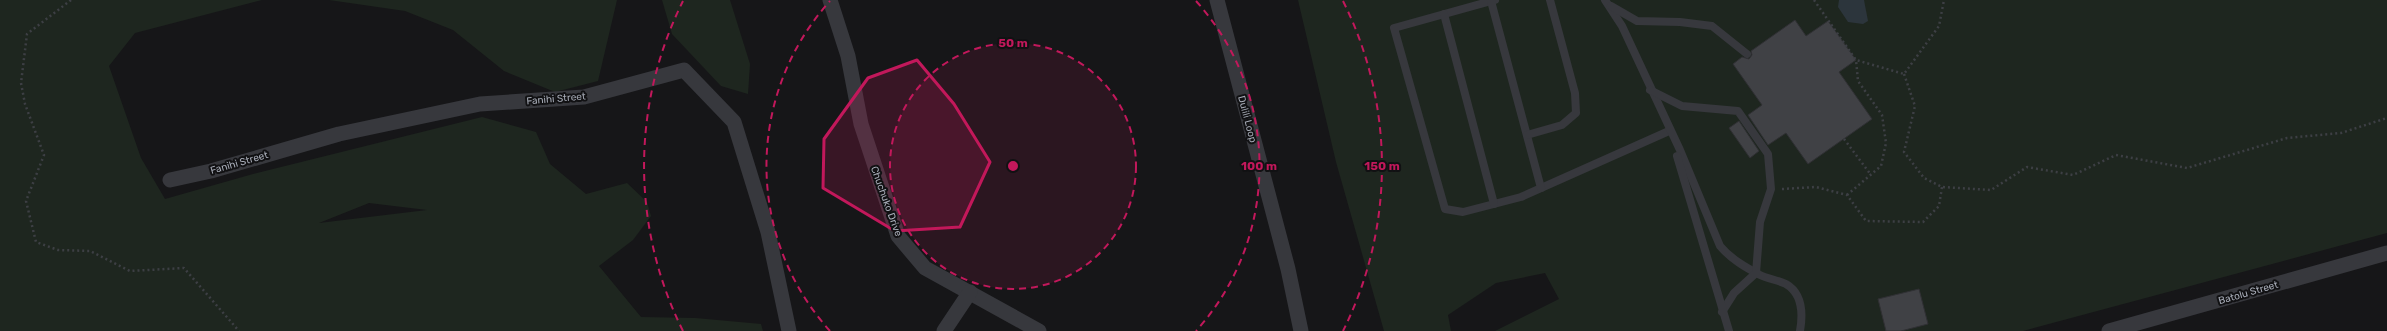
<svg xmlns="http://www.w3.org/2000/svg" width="2387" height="331" viewBox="0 0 2387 331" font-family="Rubik,sans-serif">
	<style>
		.green { fill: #1e261f; fill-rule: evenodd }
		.water { fill: #2c353c }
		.building { fill: #404145; stroke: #303034 }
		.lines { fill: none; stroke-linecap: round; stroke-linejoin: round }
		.path { stroke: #3d3f44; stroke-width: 2.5; stroke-dasharray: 2 3; stroke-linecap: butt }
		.service { stroke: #37383d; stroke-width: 8 }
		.minor { stroke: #37383d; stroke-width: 15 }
		.marked { fill: #c2185b; fill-opacity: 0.2; stroke: #c2185b; stroke-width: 3; stroke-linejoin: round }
		.ring { fill: none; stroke: #c2185b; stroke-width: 2; stroke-dasharray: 7 5 }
		.labels { text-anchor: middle; stroke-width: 4; stroke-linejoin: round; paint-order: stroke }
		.street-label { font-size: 10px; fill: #a8adb8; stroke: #111113 }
		.centre { fill: #c2185b; stroke: #111113; stroke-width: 2 }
		.ring-label { font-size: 12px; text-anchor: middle; font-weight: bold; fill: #c2185b; stroke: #111113; stroke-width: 4; stroke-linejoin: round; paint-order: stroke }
	</style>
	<rect width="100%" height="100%" fill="#161618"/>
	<g class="green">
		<path d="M0 0H262L135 33 109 66 141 158 165 199 253 174 482 117 536 132 550 164 586 194 627 183 647 202 651 216 633 240 599 266 641 317 695 318 761 324 763 331H0ZM369 203 427 210 319 223Z"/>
		<polygon points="329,0 617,0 598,81 555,92 504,71 453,30 405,11"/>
		<polygon points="662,0 730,0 750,64 748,94 721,86 672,34"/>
		<polygon points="1298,0 2387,0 2387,233 2023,331 1495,331 1559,299 1545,273 1496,283 1448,315 1451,331 1384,331 1336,162"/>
	</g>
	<polygon class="water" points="1839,0 1864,0 1868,21 1863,24 1848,22 1838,7"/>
	<g class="building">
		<polygon points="1795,20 1806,36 1828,21 1856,60 1839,72 1872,119 1808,164 1786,133 1768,145 1748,115 1762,105 1733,64 1742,57 1749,59 1752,55 1751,51"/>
		<polygon points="1739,121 1759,151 1750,158 1729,128"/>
		<polygon points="1919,289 1928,324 1901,331 1886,331 1878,299"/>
	</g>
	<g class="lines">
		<g class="path">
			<polyline points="71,0 27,34 21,83 25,104 44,155 26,201 36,242 58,250 90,251 130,271 184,268 239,331"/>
			<polyline points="1814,0 1856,60 1904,74 1939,26 1944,0"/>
			<polyline points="1904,74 1915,106 1904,152 1924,178 1942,187 1991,190 2027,167 2073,175 2116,155 2187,168 2287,138 2341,133 2387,118"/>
			<polyline points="1844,139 1871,175"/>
			<polyline points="1782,189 1816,187 1847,195 1866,221 1923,222 1939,206 1942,187"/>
			<polyline points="1847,195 1881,166 1886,143 1882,115 1858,81 1856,60"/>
		</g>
		<g class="service">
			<polyline points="1495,0 1394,28 1445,209 1463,212 1521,197 1669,131"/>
			<path d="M1605 0 1622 26 1680 150 1720 246C1731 259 1745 267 1760 275 1768 279 1778 280 1786 284 1803 294 1803 314 1800 331"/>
			<polyline points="1491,1 1541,188"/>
			<polyline points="1611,6 1637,21 1680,22 1712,26 1747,54"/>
			<polyline points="1444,14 1494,204"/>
			<polyline points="1650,90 1682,106 1738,111 1768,154 1771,189 1760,222 1756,273 1734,293 1722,312"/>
			<polyline points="1527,135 1562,125 1576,113 1575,93 1550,0"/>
			<polyline points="1677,156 1729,331"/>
		</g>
		<g class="minor">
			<polyline points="830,0 848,56 861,124 898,236 925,268 1039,331"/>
			<polyline points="1217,0 1288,269 1301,331"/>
			<polyline points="170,180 211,171 339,134 480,104 584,97 684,70 734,122 768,232 789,331"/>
			<polyline points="944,331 970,292"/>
			<polyline points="2109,331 2387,253"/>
		</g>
	</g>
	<path class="marked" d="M917 60 954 104 990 162 960 227 895 231 823 188 824 139 868 78Z"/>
	<circle cx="1013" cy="166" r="123" fill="#c2185b" fill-opacity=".12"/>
	<g class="ring">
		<circle cx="1013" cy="166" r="123"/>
		<path d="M830 331A246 246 0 0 1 830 1M1196 1A246 246 0 0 1 1196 331"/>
		<path d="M683 331A369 369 0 0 1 683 1M1343 1A369 369 0 0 1 1343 331"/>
	</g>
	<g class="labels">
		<g class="street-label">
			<text transform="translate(556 98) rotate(-5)" y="4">Fanihi Street</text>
			<text transform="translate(1248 119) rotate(75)" y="4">Dulili Loop</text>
			<text transform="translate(239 162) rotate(-16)" y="4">Fanihi Street</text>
			<text transform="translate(887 201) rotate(70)" y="4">Chuchuko Drive</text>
			<text transform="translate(2248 292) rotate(-16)" y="4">Batolu Street</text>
		</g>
	</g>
	<circle cx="1013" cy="166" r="6" class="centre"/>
	<g class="ring-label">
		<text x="1013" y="47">50 m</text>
		<text x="1259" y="170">100 m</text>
		<text x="1382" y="170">150 m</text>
	</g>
</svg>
